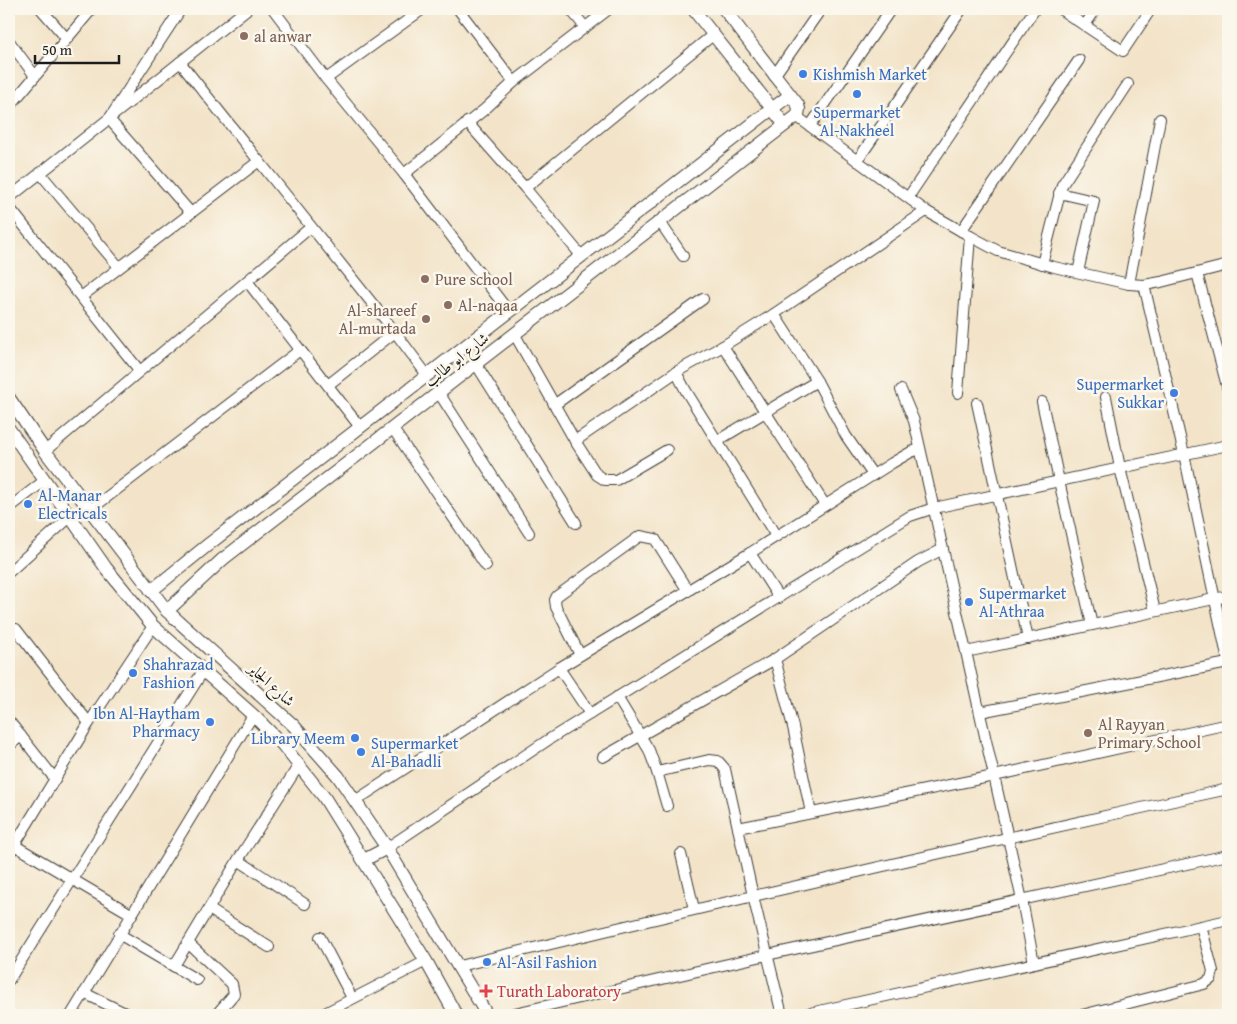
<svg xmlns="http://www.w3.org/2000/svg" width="1237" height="1024" viewBox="0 0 1237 1024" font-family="'Gentium Book Plus',Amiri,serif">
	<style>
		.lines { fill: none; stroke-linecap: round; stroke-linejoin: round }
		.minor-casing { stroke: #3c3a36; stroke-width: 12 }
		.tertiary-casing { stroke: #3c3a36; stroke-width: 14 }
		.minor { stroke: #fff; stroke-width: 10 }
		.tertiary { stroke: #fff; stroke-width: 12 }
		.education-dot { fill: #8d6e63; stroke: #fbf7ec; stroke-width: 2 }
		.shop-dot { fill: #3f7fe0; stroke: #fbf7ec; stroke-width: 2 }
		.health-dot { fill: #e0444e; stroke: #fbf7ec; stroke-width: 2 }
		.labels { text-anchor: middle; stroke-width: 5; stroke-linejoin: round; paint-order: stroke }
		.education-label { font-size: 16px; fill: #785e54; stroke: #fbf7ec; text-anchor: start }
		.shop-label { font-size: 16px; fill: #366cbe; stroke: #fbf7ec; text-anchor: start }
		.street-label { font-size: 16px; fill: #1c1c1c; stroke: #fbf7ec }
		.health-label { font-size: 16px; fill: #be3a42; stroke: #fbf7ec; text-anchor: start }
	</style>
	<rect width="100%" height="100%" fill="#fbf7ec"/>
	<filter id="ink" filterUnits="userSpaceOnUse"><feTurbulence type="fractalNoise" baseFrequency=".02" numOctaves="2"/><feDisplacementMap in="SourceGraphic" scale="10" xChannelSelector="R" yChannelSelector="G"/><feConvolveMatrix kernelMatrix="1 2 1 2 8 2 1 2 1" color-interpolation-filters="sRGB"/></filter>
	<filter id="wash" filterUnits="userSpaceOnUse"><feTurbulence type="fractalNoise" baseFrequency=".0096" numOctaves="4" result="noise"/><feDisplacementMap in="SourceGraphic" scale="20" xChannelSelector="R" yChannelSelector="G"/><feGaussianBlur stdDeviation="1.12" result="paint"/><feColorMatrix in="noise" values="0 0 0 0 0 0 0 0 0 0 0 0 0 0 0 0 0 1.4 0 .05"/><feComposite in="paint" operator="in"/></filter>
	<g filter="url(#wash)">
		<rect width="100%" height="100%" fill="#f3e4c9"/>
	</g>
	<g filter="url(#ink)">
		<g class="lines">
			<defs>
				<g id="minor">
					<polyline points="41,9 67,39"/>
					<polyline points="181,9 109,119 191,213"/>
					<polyline points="273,9 326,79 404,174 509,312"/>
					<polyline points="458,9 514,82"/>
					<polyline points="570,9 585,27"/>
					<polyline points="1060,9 1123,51 1151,9"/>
					<polyline points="1085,25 1096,9"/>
					<polyline points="9,41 35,76"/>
					<polyline points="180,62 395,332 427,375"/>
					<polyline points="774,76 821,9"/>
					<polyline points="326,79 423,9"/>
					<polyline points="9,107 92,9"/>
					<polyline points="796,116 926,211 970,236 998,251 1054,267 1129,284 1144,285 1161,282 1228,265"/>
					<polyline points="467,122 525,188 579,253"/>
					<polyline points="810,126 891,9"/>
					<polyline points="857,161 962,9"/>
					<polyline points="40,173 119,267"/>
					<polyline points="404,174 485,109 514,82 609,9"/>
					<polyline points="525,188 714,34"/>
					<polyline points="1059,193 1094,201 1078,272"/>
					<polyline points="909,196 1035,9"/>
					<polyline points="9,198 247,9"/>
					<polyline points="9,207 139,370"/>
					<polyline points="660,222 683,256"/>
					<polyline points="961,231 1079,60"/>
					<polyline points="1042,264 1062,185 1128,84"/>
					<polyline points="1197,273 1228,390"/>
					<polyline points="247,281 360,427"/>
					<polyline points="1129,284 1160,119"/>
					<polyline points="1144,285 1184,454 1228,661"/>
					<polyline points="81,297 259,161"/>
					<polyline points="774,314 817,381 846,436 873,475"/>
					<polyline points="515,335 575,441 597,475 605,480 616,480 667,450"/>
					<polyline points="723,346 825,505"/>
					<polyline points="476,364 576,523"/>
					<polyline points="328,385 395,332"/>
					<polyline points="901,390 914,421 1022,900 1034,963"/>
					<polyline points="439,393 529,533"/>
					<polyline points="958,393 970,236"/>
					<polyline points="1106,397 1120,468 1155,611"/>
					<polyline points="1042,402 1059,481 1092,625"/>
					<polyline points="977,403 1028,639"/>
					<polyline points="554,405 703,299"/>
					<polyline points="393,429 486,566"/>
					<polyline points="575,441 676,372"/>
					<polyline points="717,441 817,381"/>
					<polyline points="45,451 311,227"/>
					<polyline points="9,508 44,481"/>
					<polyline points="90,510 300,350"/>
					<polyline points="776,536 686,391 676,372 723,346 774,314 926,211"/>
					<polyline points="750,553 779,598"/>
					<polyline points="9,572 70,517"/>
					<polyline points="16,629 89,723"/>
					<polyline points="966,652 1228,596"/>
					<polyline points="580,655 556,607 555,600 557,596 640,536 655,539 688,591"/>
					<polyline points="775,659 793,727 811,813"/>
					<polyline points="559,668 590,714"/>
					<polyline points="617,697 649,750 657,772 667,806"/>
					<polyline points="980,712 1228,663"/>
					<polyline points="9,721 55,779"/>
					<polyline points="9,746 21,736"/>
					<polyline points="603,757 775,659 918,562 943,549"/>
					<polyline points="657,772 709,760 718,761 725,769 753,896 782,1015"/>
					<polyline points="355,801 559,668 750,553 892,463 911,452 920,449"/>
					<polyline points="738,828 994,776 1228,724"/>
					<polyline points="9,839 14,845 131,914"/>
					<polyline points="387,848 548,740 910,516 934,508 1228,445"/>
					<polyline points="9,854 89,723 153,626"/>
					<polyline points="681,854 694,909"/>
					<polyline points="238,860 305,904"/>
					<polyline points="209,909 269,947"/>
					<polyline points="119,934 197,980"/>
					<polyline points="320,937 352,998"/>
					<polyline points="188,943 232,984 234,994 216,1015"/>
					<polyline points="174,966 238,860 299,765"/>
					<path d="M459 966C715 904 971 845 1228 789"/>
					<polyline points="9,980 203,671"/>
					<polyline points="84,993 129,1015"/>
					<polyline points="71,1015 253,715"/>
					<polyline points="321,1015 426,961"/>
					<polyline points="506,1015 767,955 1228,855"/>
					<polyline points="801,1015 1228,920"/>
					<polyline points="1082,1015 1204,984 1211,979 1213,971 1201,926"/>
				</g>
				<g id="tertiary">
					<polyline points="693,9 785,125"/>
					<polyline points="9,398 45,451 167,611 293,725 338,776 387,848 487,1015"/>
					<polyline points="9,429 106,568 153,626 253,715 282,744 324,797 426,961 456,1015"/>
					<polyline points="151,591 209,544 790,95"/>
					<polyline points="167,611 223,559 798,115 799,109 798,105 724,9"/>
					<polyline points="364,860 387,848"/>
				</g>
			</defs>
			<use href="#minor" class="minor-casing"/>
			<use href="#tertiary" class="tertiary-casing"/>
			<use href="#minor" class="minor"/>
			<use href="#tertiary" class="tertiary"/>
		</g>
	</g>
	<g class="education-dot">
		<circle cx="244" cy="36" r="5"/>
		<circle cx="425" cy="279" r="5"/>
		<circle cx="448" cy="305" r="5"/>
		<circle cx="426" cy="319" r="5"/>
		<circle cx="1088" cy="733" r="5"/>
	</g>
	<g class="shop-dot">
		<circle cx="803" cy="74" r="5"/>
		<circle cx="857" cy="94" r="5"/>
		<circle cx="1174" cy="393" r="5"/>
		<circle cx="28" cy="504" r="5"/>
		<circle cx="969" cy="602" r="5"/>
		<circle cx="133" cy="673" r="5"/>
		<circle cx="210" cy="722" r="5"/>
		<circle cx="355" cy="738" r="5"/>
		<circle cx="361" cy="752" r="5"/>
		<circle cx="487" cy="962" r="5"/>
	</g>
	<path class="health-dot" d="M483.5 983.5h5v5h5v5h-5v5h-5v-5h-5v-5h5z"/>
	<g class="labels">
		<g class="education-label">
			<text x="254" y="42">al anwar</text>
			<text x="435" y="285">Pure school</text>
			<text x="458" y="311">Al-naqaa</text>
			<text x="416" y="316" text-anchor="end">Al-shareef<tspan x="416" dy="18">Al-murtada</tspan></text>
			<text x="1098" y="730">Al Rayyan<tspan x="1098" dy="18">Primary School</tspan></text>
		</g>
		<g class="shop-label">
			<text x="813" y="80">Kishmish Market</text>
			<text x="857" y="118" text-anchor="middle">Supermarket<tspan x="857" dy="18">Al-Nakheel</tspan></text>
			<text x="1164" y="390" text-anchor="end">Supermarket<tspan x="1164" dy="18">Sukkar</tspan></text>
			<text x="38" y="501">Al-Manar<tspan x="38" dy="18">Electricals</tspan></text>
			<text x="979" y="599">Supermarket<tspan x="979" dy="18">Al-Athraa</tspan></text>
			<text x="143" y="670">Shahrazad<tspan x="143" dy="18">Fashion</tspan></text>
			<text x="200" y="719" text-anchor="end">Ibn Al-Haytham<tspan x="200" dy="18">Pharmacy</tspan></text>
			<text x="345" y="744" text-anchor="end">Library Meem</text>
			<text x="371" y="749">Supermarket<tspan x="371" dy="18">Al-Bahadli</tspan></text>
			<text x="497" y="968">Al-Asil Fashion</text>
		</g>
		<g class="street-label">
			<text transform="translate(456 359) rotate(-38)" y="6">شارع ابو طالب</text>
			<text transform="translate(272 684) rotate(42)" y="6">شارع الجاير</text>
		</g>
		<g class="health-label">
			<text x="497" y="997">Turath Laboratory</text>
		</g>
	</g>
	<rect width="1237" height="1024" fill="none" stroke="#fbf7ec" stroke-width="30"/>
	<path d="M35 55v8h84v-8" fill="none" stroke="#1c1c1c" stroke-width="2.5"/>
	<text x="42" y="55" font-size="15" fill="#1c1c1c" stroke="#fbf7ec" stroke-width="4" paint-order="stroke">50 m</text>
</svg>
